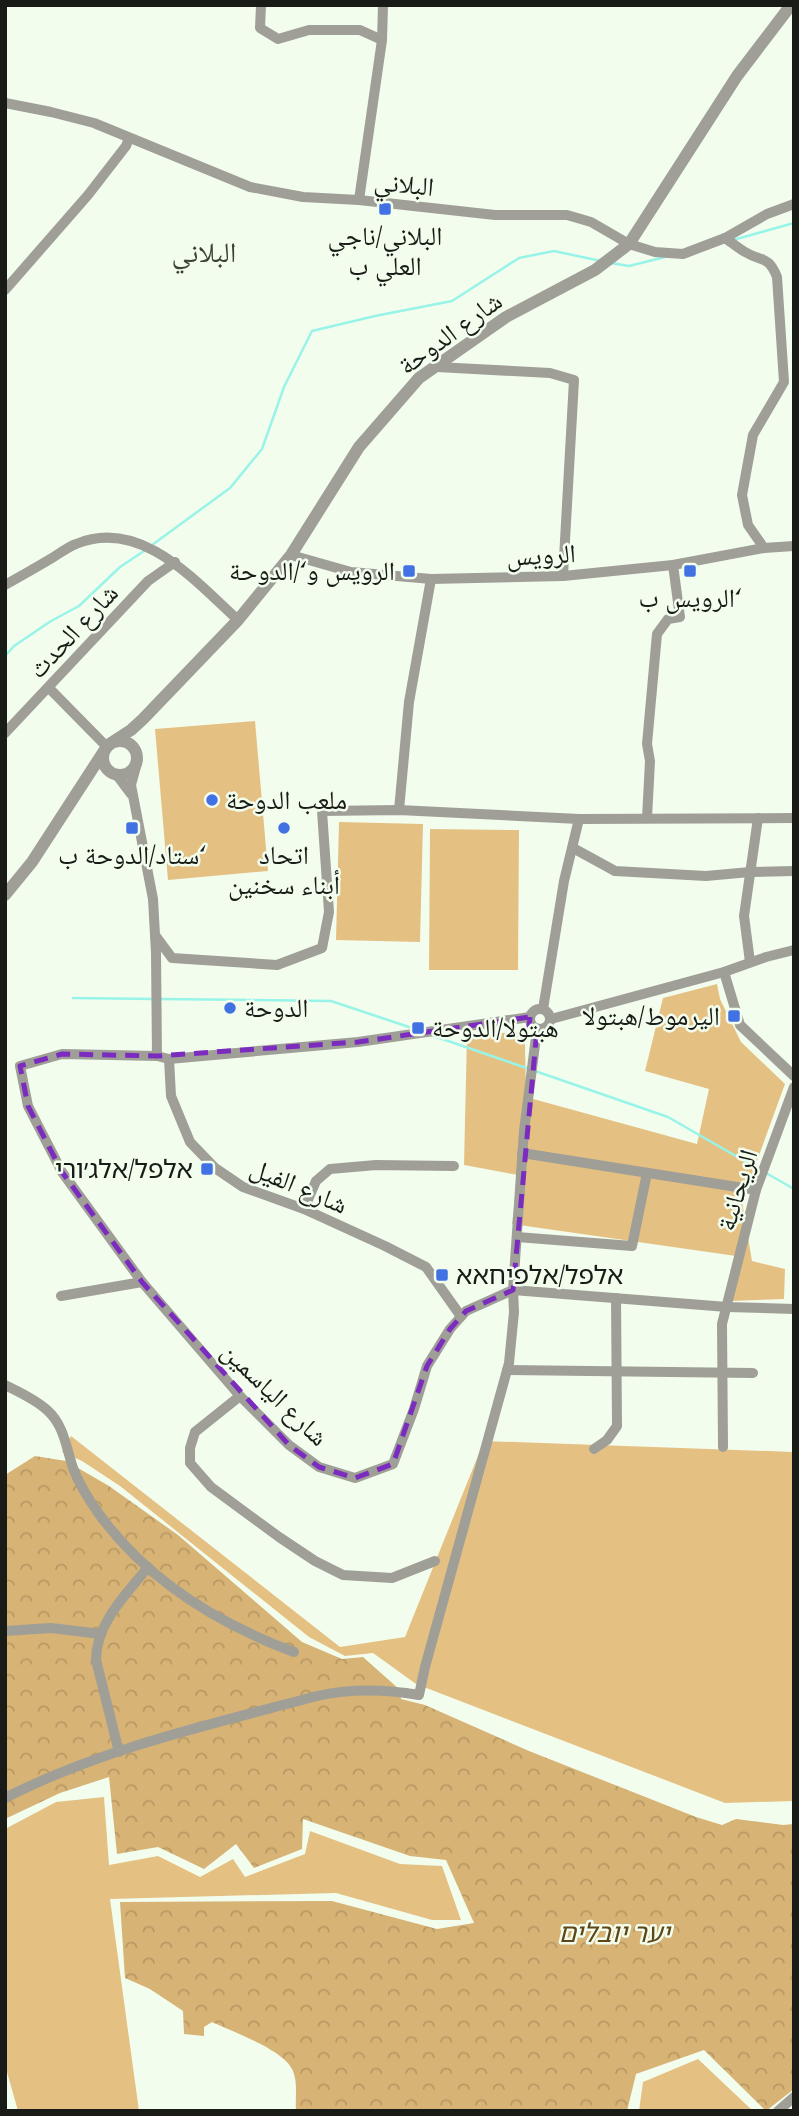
<svg xmlns="http://www.w3.org/2000/svg" width="799" height="2116" viewBox="0 0 799 2116" font-family="Spectral,'Noto Naskh Arabic','Noto Sans Hebrew',serif">
	<style>
		.green { fill: #e4c183 }
		.forest { fill: url(#forest-crowns) }
		.lines { fill: none; stroke-linecap: round; stroke-linejoin: round }
		.stream { stroke: #98f4e8; stroke-width: 2.5 }
		.minor { stroke: #9f9f98; stroke-width: 10 }
		.tertiary { stroke: #9f9f98; stroke-width: 12 }
		.marked { fill: none; stroke: #7b2cbf; stroke-width: 5; stroke-dasharray: 14 9; stroke-linejoin: round }
		.poi-dot { fill: #4171e2; stroke: #f3fdee; stroke-width: 2.5 }
		.labels { text-anchor: middle; stroke-width: 5; stroke-linejoin: round; paint-order: stroke }
		.street-label { font-size: 26px; fill: #181b16; stroke: #f3fdee }
		.poi-label { font-size: 26px; fill: #181b16; stroke: #f3fdee }
		.park-label { font-size: 26px; font-style: italic; fill: #5f4616; stroke: #f3fdee }
		.neighbourhood-label { font-size: 28px; fill: #3b4236; stroke: #f3fdee }
	</style>
	<defs>
		<pattern id="forest-crowns" width="20" height="18" patternUnits="userSpaceOnUse" patternTransform="scale(1.75)"><rect width="20" height="18" fill="#d7b375"/><path d="M2 6a3 3 0 1 1 6 0M12 15a3 3 0 1 1 6 0" fill="none" stroke="#b89964"/></pattern>
	</defs>
	<rect width="100%" height="100%" fill="#f3fdee"/>
	<g class="green">
		<polygon points="255,721 268,871 168,880 155,729"/>
		<polygon points="339,822 423,824 420,942 336,940"/>
		<polygon points="430,829 519,830 518,970 429,970"/>
		<polygon points="717,984 720,999 741,1042 785,1084 742,1202 752,1261 785,1269 784,1299 730,1301 736,1256 512,1224 518,1175 464,1165 467,1035 519,1032 523,1037 525,1045 526,1097 697,1144 709,1089 645,1071 663,998"/>
		<polygon points="71,1436 340,1647 405,1637 484,1441 794,1452 794,1801 725,1803 416,1684 373,1653 345,1656 309,1637 120,1486 82,1461 62,1452"/>
		<polygon points="104,1797 109,1865 158,1856 200,1877 233,1859 245,1877 305,1854 310,1831 400,1864 442,1866 461,1920 432,1920 336,1893 110,1899 139,2111 18,2111 5,2065 5,1829 56,1802"/>
		<polygon points="698,2059 753,2111 639,2111 643,2082"/>
	</g>
	<path class="forest" d="M35 1456 66 1461 109 1486 178 1535 302 1642 342 1659 363 1657 400 1690 401 1699 425 1705 529 1751 696 1817 722 1825 736 1819 783 1825 794 1824V2089L766 2111 704 2050 636 2074 627 2111H296C295 2098 298 2083 293 2071 285 2050 233 2032 212 2022L204 2027V2036L184 2034 183 2011 150 1989 125 1978 120 1902 332 1901 437 1929 474 1923 446 1860 410 1856 303 1819 302 1849 254 1868 236 1844 204 1869 158 1847 117 1854 109 1777 60 1793 5 1819V1475Z"/>
	<g class="lines">
		<g class="stream">
			<polyline points="733,240 794,223"/>
			<polyline points="611,263 629,266 665,257"/>
			<polyline points="152,545 230,488 262,449 284,387 312,331 375,316 452,301 519,258 554,251 601,261"/>
			<polyline points="5,656 14,646 51,621 79,606 120,567 144,551"/>
			<polyline points="73,998 153,999"/>
			<polyline points="160,999 331,1001 415,1029"/>
			<polyline points="431,1035 668,1117 760,1170"/>
			<polyline points="766,1173 794,1189"/>
		</g>
		<g class="minor">
			<polyline points="261,5 260,28 278,39 309,30 360,30 382,40"/>
			<polyline points="5,103 51,112 94,123 250,187 303,197 359,200 495,215 567,215 591,222 629,244 655,252 683,254 725,238 767,214 794,204"/>
			<polyline points="359,200 382,40 383,5"/>
			<path d="M725 238C731 242 738 248 745 252 762 262 768 255 777 277L784 382 753 435 742 495 748 525 764 548"/>
			<polyline points="5,290 88,195 126,146 129,138"/>
			<polyline points="437,367 550,373 574,380 563,576"/>
			<polyline points="291,555 351,572 431,579 563,576 673,565 764,548 794,546"/>
			<path d="M5 585C21 576 37 567 52 558 60 553 68 547 76 544 141 517 195 581 238 620"/>
			<polyline points="49,688 107,747"/>
			<polyline points="5,733 148,581 175,562"/>
			<polyline points="137,763 131,785 153,899 156,953 157,1056"/>
			<polyline points="116,774 131,794"/>
			<polyline points="399,810 409,702 431,579"/>
			<polyline points="647,818 650,761 647,744 657,634 668,619 680,617 673,565"/>
			<polyline points="573,848 615,871 706,876 750,872 794,871"/>
			<polyline points="155,935 172,958 277,965 322,948 329,912 322,811 399,810 579,819 794,818"/>
			<polyline points="750,962 744,916 758,818"/>
			<polyline points="724,972 740,1025 794,1076"/>
			<circle cx="540" cy="1019" r="10"/>
			<polyline points="543,1009 564,881 579,819"/>
			<polyline points="551,1019 724,972 766,957 794,950"/>
			<polyline points="169,1059 171,1096 190,1142 215,1168 243,1187 304,1209 385,1246 426,1267 460,1315"/>
			<polyline points="522,1153 756,1190"/>
			<polyline points="304,1209 316,1181 330,1169 376,1165 454,1166"/>
			<polyline points="517,1237 632,1246 647,1173"/>
			<polyline points="142,1282 240,1396 289,1445 319,1467 355,1478 393,1464 414,1409 427,1366 450,1329 466,1311 513,1290 727,1307 794,1309"/>
			<polyline points="61,1296 142,1282 62,1172 28,1106 20,1066 62,1054 157,1056 169,1059 358,1042 530,1017"/>
			<polyline points="507,1370 753,1373"/>
			<path d="M5 1385C19 1392 35 1399 47 1410 64 1425 66 1447 73 1468 79 1484 89 1500 99 1514 147 1580 219 1624 294 1652"/>
			<polyline points="240,1396 195,1432 190,1448 190,1463 211,1487 279,1537 315,1561 343,1575 392,1578 435,1561"/>
			<polyline points="723,1447 722,1324 756,1190 794,1087"/>
			<polyline points="594,1449 607,1440 617,1426 616,1298"/>
			<polyline points="5,1631 51,1628 101,1634"/>
			<path d="M119 1752 96 1660C96 1623 126 1595 148 1567"/>
			<path d="M5 1798C103 1748 212 1724 317 1696 352 1688 384 1689 419 1695L425 1667 509 1363 514 1312 513 1290 524 1131 537 1029"/>
			<polyline points="778,2111 794,2097"/>
		</g>
		<g class="tertiary">
			<circle cx="120" cy="758" r="17"/>
			<polyline points="111,743 131,730 143,719 238,620 291,555 359,447 419,378 506,317 595,270 629,244 737,76 791,5"/>
			<polyline points="5,895 32,862 104,751"/>
		</g>
	</g>
	<path class="marked" d="M530 1017 529 1027 537 1029 513 1290 466 1311 450 1329 427 1366 393 1464 355 1478 319 1467 289 1445 142 1282 62 1172 28 1106 20 1066 62 1054 157 1056 358 1042Z"/>
	<g class="poi-dot">
		<rect x="378" y="202" width="14" height="14" rx="3.5"/>
		<rect x="402" y="564" width="14" height="14" rx="3.5"/>
		<rect x="683" y="564" width="14" height="14" rx="3.5"/>
		<circle cx="212" cy="800" r="7"/>
		<rect x="125" y="821" width="14" height="14" rx="3.5"/>
		<circle cx="284" cy="828" r="7"/>
		<circle cx="230" cy="1008" r="7"/>
		<rect x="727" y="1009" width="14" height="14" rx="3.5"/>
		<rect x="411" y="1021" width="14" height="14" rx="3.5"/>
		<rect x="200" y="1162" width="14" height="14" rx="3.5"/>
		<rect x="435" y="1268" width="14" height="14" rx="3.5"/>
	</g>
	<g class="labels">
		<g class="street-label">
			<text transform="translate(404 184) rotate(6)" y="9">البلاني</text>
			<text transform="translate(450 333) rotate(-36)" y="9">شارع الدوحة</text>
			<text transform="translate(541 555) rotate(-3)" y="9">الرويس</text>
			<text transform="translate(73 631) rotate(-47)" y="9">شارع الحدث</text>
			<text transform="translate(299 1186) rotate(23)" y="9">شارع الفيل</text>
			<text transform="translate(737 1190) rotate(-73)" y="9">الريحانية</text>
			<text transform="translate(275 1394) rotate(44)" y="9">شارع الياسمين</text>
		</g>
		<g class="poi-label">
			<text x="385" y="245">البلاني/ناجي<tspan x="385" dy="30">العلي ب</tspan></text>
			<text x="395" y="580" text-anchor="end">الرويس و‘/الدوحة</text>
			<text x="690" y="607">الرويس ب‘</text>
			<text x="226" y="809" text-anchor="start">ملعب الدوحة</text>
			<text x="132" y="864">ستاد/الدوحة ب‘</text>
			<text x="284" y="864">اتحاد<tspan x="284" dy="30">أبناء سخنين</tspan></text>
			<text x="244" y="1017" text-anchor="start">الدوحة</text>
			<text x="720" y="1025" text-anchor="end">اليرموط/هبتولا</text>
			<text x="432" y="1037" text-anchor="start">هبتولا/الدوحة</text>
			<text x="193" y="1178" text-anchor="end">אלפל/אלג׳ורי</text>
			<text x="456" y="1284" text-anchor="start">אלפל/אלפיחאא</text>
		</g>
		<g class="park-label">
			<text x="614" y="1942">יער יובלים</text>
		</g>
		<g class="neighbourhood-label">
			<text x="204" y="262">البلاني</text>
		</g>
	</g>
	<rect width="799" height="2116" fill="none" stroke="#181b16" stroke-width="14"/>
</svg>
